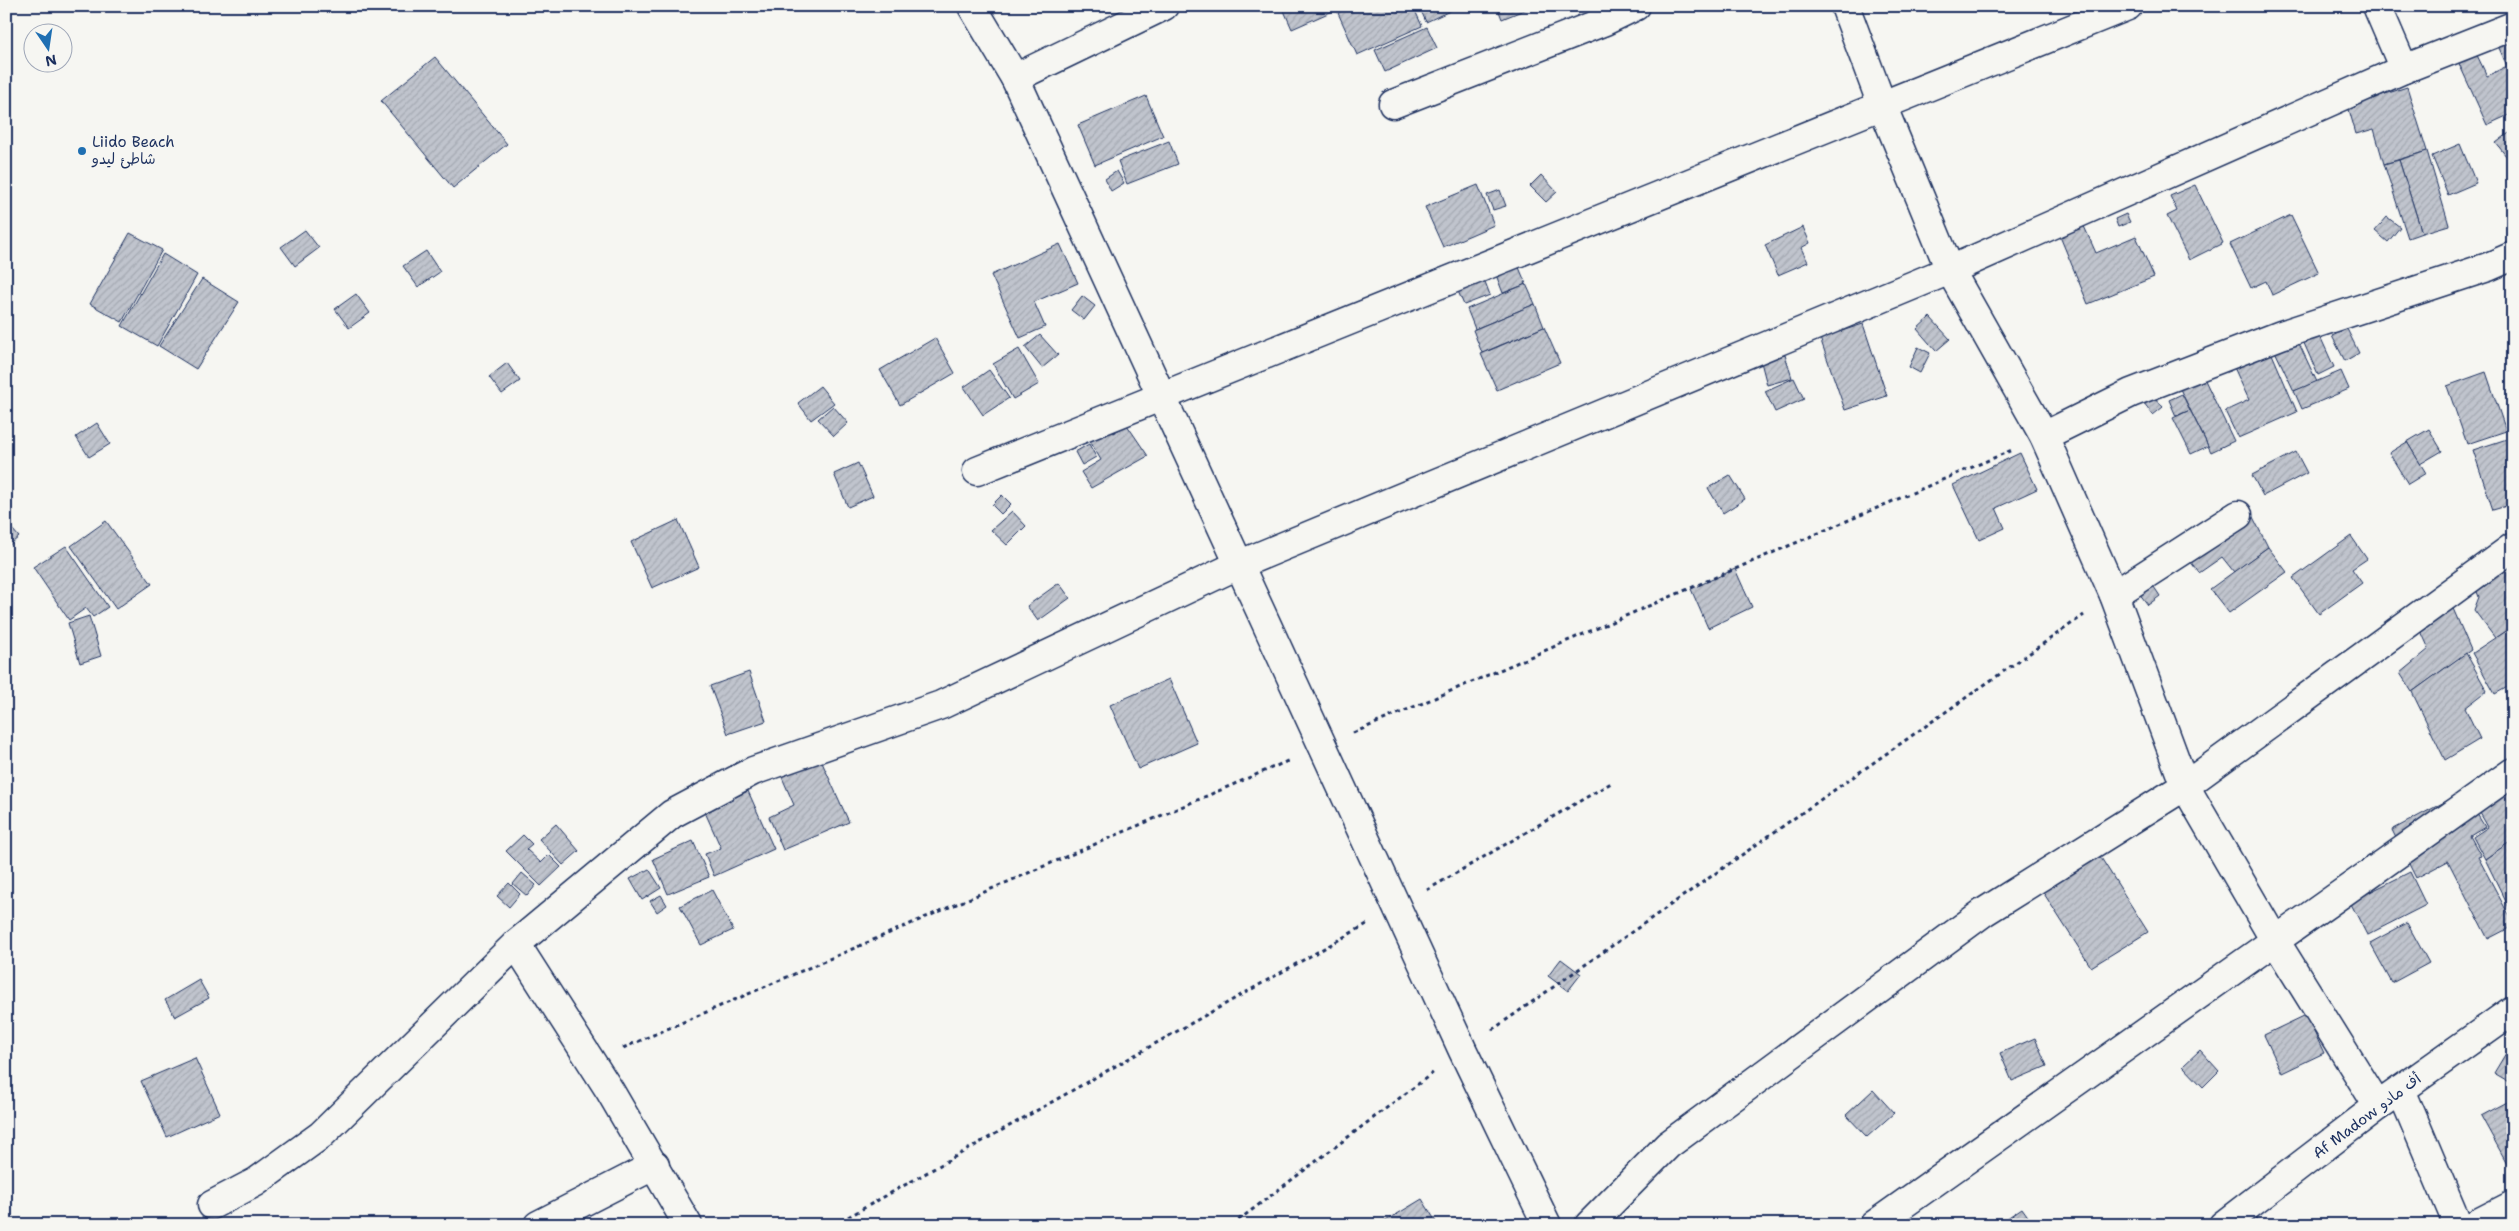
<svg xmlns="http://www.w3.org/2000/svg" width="2519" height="1231" viewBox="0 0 2519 1231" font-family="'Shantell Sans','Playpen Sans Arabic',sans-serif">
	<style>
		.building { fill: url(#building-hatch); stroke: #1b2f5e }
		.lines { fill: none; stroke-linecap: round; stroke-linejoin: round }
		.street-casing { stroke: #1b2f5e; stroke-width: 31 }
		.secondary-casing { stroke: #1b2f5e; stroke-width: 31 }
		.path { stroke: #1b2f5e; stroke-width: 3; stroke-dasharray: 4 4; stroke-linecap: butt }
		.street { stroke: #f6f6f2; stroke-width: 28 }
		.secondary { stroke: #f6f6f2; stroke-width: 28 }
		.poi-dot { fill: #1f6fb2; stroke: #f6f6f2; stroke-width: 2 }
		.labels { text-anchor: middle; stroke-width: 5; stroke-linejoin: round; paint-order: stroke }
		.poi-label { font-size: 15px; fill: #1b2f5e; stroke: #f6f6f2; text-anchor: start }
		.street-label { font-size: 15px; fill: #1b2f5e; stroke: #f6f6f2 }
	</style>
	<defs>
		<pattern id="building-hatch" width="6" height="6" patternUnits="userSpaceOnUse" patternTransform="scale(1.25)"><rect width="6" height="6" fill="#c0c4cd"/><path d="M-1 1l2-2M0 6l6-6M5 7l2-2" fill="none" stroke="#a4a9b2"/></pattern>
	</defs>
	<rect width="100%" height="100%" fill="#f6f6f2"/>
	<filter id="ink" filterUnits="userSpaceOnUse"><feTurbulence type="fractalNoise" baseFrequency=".02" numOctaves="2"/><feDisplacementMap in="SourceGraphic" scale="10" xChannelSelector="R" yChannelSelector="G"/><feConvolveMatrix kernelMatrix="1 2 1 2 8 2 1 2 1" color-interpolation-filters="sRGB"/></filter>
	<g filter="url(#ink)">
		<g class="building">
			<polygon points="1282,6 1334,6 1335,10 1292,29"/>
			<polygon points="1353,6 1413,6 1422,26 1357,55 1338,13"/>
			<polygon points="1419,6 1451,6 1452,10 1426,22"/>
			<polygon points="1497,6 1534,6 1502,19"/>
			<polygon points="1427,27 1437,48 1385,72 1375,50"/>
			<polygon points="2513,31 2513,113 2487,125 2456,57 2474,49 2487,76 2507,66 2495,39"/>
			<polygon points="435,57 507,144 453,188 381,101"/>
			<polygon points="2407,87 2427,151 2384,164 2374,129 2356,134 2348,106"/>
			<polygon points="1146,96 1163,136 1095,165 1078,125"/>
			<polygon points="2513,130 2513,165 2496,143"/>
			<polygon points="1169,141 1178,164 1127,184 1118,161"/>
			<polygon points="2460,144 2476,183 2448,195 2432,156"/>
			<polygon points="2427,151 2449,225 2422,233 2399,160"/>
			<polygon points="2399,160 2422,233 2408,238 2384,164"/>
			<polygon points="1117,171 1124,183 1111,191 1105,179"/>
			<polygon points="1541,175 1557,192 1546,202 1530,186"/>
			<polygon points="1478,185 1494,225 1443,247 1425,207"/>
			<polygon points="2195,185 2223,243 2189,260 2167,216 2177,211 2170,196"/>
			<polygon points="1500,190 1506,206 1493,210 1487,195"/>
			<polygon points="2126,214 2130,222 2118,227 2115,219"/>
			<polygon points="2291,215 2319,273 2272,295 2266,281 2251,288 2230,244"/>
			<polygon points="2387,217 2400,227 2388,242 2375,231"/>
			<polygon points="2083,224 2096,253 2136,236 2154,277 2088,304 2059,234"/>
			<polygon points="1803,227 1810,243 1801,248 1808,262 1778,275 1765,245"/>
			<polygon points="305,230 319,248 295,266 281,247"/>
			<polygon points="130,233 162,250 122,322 90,304"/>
			<polygon points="1060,244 1078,283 1034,302 1045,327 1020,338 991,275"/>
			<polygon points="426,251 440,272 418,287 403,266"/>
			<polygon points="163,254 197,275 157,346 122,326"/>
			<polygon points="1518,265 1526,284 1503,293 1496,275"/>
			<polygon points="1481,271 1490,295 1464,305 1454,282"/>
			<polygon points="202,279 239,302 196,369 159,346"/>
			<polygon points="1526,284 1535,304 1475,329 1467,309"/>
			<polygon points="356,294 370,313 349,328 335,309"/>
			<polygon points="1082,296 1095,306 1084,320 1071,310"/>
			<polygon points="1535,304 1544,327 1482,353 1473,330"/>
			<polygon points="1930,317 1950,339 1936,351 1917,329"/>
			<polygon points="1863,324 1887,396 1845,410 1820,338"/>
			<polygon points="1544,327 1560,363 1497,390 1481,354"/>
			<polygon points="2347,329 2359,353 2345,361 2332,336"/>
			<polygon points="2319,334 2334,367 2318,375 2303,341"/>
			<polygon points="1040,335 1058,355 1042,368 1025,347"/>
			<polygon points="2296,337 2317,382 2294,391 2273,347"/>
			<polygon points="935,338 955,373 900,405 880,370"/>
			<polygon points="1918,347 1930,353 1920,373 1909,367"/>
			<polygon points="2269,347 2297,412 2238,438 2225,411 2249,400 2232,363"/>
			<polygon points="1019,349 1039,384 1013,399 993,364"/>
			<polygon points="1785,355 1792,378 1767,385 1761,362"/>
			<polygon points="507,363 520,381 502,394 489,377"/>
			<polygon points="989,370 1009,398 983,415 964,387"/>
			<polygon points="2341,371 2349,389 2302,409 2294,391"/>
			<polygon points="2486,372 2506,431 2467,444 2447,386"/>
			<polygon points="2203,376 2234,441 2211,452 2179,387"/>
			<polygon points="1794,378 1804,399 1775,412 1765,391"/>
			<polygon points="820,386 834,403 811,420 798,403"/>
			<polygon points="2182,394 2190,410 2176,416 2169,400"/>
			<polygon points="2153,396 2163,407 2153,415 2144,403"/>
			<polygon points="833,406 848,423 834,436 818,419"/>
			<polygon points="2190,410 2208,446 2191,454 2173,418"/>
			<polygon points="97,423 110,444 89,457 76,437"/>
			<polygon points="1108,424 1113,433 1127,425 1148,456 1091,488 1081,472 1101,460 1087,436"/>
			<polygon points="2429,429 2442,451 2420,464 2407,442"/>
			<polygon points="2510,438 2513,446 2513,504 2493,510 2473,450"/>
			<polygon points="2407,442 2426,473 2408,484 2389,453"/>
			<polygon points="1089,444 1096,457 1082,465 1075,452"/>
			<polygon points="2296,452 2307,473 2263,496 2252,475"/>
			<polygon points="2020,453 2037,489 1996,508 2005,528 1979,540 1953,485"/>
			<polygon points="858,463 873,496 848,507 834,474"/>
			<polygon points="1730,475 1745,499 1723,513 1708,488"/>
			<polygon points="1002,495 1011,504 1001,514 992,505"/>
			<polygon points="1012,511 1026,526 1007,545 991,530"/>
			<polygon points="2250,511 2268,547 2234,572 2222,557 2199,573 2187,557"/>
			<polygon points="678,520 699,567 652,588 631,542"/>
			<polygon points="106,521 152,584 116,609 71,546"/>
			<polygon points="6,522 19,537 6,548"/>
			<polygon points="2351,536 2367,559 2352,569 2362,583 2319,614 2293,578"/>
			<polygon points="66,546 108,607 93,617 86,608 69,620 33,567"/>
			<polygon points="2268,547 2287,572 2229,613 2210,589"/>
			<polygon points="2513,557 2513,626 2495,638 2474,610 2479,597 2471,576"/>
			<polygon points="1735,569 1752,607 1708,628 1691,589"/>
			<polygon points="1059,583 1070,598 1038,621 1027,606"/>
			<polygon points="2152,584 2160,596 2148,605 2139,593"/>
			<polygon points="2445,590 2471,650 2412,692 2400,673 2429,649 2412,611"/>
			<polygon points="89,616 101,656 80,663 68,623"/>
			<polygon points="2513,626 2513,684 2495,694 2472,653"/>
			<polygon points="2466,653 2487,691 2465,708 2480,739 2445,760 2412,692"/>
			<polygon points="749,672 766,721 728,734 710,686"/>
			<polygon points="1169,679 1197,743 1138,769 1110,705"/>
			<polygon points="820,758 849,822 783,850 769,817 794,805 781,775"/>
			<polygon points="2513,772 2513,840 2485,859 2473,837 2488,827 2480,813 2503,794"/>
			<polygon points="748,791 774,849 714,876 705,854 721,848 704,810"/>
			<polygon points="2450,799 2462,821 2477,814 2485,827 2470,836 2481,856 2478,857 2513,923 2513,926 2488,939 2448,861 2416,878 2392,830"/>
			<polygon points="556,824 579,851 563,865 539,839"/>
			<polygon points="523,835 532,844 526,849 541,863 549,855 561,867 541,886 506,851"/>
			<polygon points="2513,840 2513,916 2485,859"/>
			<polygon points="693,841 709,877 668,894 653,859"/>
			<polygon points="2098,853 2148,932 2091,967 2041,889"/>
			<polygon points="649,869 661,888 642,900 630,879"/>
			<polygon points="2410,872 2426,905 2367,935 2350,902"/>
			<polygon points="522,873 536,885 527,896 513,884"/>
			<polygon points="509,883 520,894 509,907 497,896"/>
			<polygon points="712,890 733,930 701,945 680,906"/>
			<polygon points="661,895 667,905 657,912 650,901"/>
			<polygon points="2407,923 2429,963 2392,983 2370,943"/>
			<polygon points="1561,959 1581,974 1568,991 1548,976"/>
			<polygon points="199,980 209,998 175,1017 165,1000"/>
			<polygon points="2306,1015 2324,1053 2282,1073 2264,1035"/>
			<polygon points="2035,1038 2047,1066 2012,1081 2000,1053"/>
			<polygon points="2200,1050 2219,1071 2203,1087 2183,1066"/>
			<polygon points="2506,1053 2513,1057 2513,1084 2494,1073"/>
			<polygon points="195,1058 220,1113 167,1137 141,1081"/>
			<polygon points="1873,1090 1894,1113 1867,1137 1846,1115"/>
			<polygon points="2511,1100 2513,1164 2509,1167 2481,1116"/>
			<polygon points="1422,1199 1438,1225 1379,1225"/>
			<polygon points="2022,1208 2034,1225 1997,1225"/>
		</g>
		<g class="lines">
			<defs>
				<g id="street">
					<polyline points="972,6 1015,78 1463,1051 1547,1225"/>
					<polyline points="1845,6 1882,105 1950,270 2044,436 2114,595 2185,786 2274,939 2378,1106"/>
					<polyline points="2377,6 2404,69"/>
					<polyline points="1015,78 1164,6"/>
					<polyline points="1393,104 1605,21 1636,6"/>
					<polyline points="2044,436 2131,393 2281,335 2488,267 2513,256"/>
					<polyline points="977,471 2128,6"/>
					<polyline points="2114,595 2238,515"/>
					<polyline points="516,944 610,1091 688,1225"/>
					<polyline points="2401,1090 2458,1225"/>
					<polyline points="212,1205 256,1182 321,1135 516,944 672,814 753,771 941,705 1238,565 1950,270 2404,69 2513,26"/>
					<polyline points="538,1225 655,1165"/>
					<polyline points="1589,1225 1668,1145 1984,912 2185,786 2513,547"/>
					<polyline points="1874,1225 2513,772"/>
					<polyline points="2474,1225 2513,1205"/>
				</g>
				<polyline id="secondary" points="2223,1225 2378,1106 2513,1010"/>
			</defs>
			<use href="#street" class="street-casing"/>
			<use href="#secondary" class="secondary-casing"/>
			<g class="path">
				<polyline points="1353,733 2012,450"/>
				<polyline points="1427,890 1611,783"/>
				<polyline points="1492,1030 2084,615"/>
				<polyline points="623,1048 1290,760"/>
				<polyline points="834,1225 1367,924"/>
				<polyline points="1232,1225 1434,1072"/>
			</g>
			<use href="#street" class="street"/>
			<use href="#secondary" class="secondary"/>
		</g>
	</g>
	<circle class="poi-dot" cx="82" cy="151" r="5"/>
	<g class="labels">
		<g class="poi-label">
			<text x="92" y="147">Liido Beach<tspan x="92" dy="17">شاطئ ليدو</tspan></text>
		</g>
		<g class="street-label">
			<text transform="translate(2367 1116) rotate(-37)" y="5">Af Madow أف مادو</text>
		</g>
	</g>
	<rect width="2519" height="1231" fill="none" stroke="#f6f6f2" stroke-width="25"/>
	<rect x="12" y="12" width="2494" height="1206" fill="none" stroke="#1b2f5e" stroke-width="2" filter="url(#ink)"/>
	<g transform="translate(48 48) rotate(167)"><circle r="24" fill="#f6f6f2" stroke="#9ea6b7"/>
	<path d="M0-4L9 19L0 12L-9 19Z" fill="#1f6fb2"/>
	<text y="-8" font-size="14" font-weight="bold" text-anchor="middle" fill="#1b2f5e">N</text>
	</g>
</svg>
